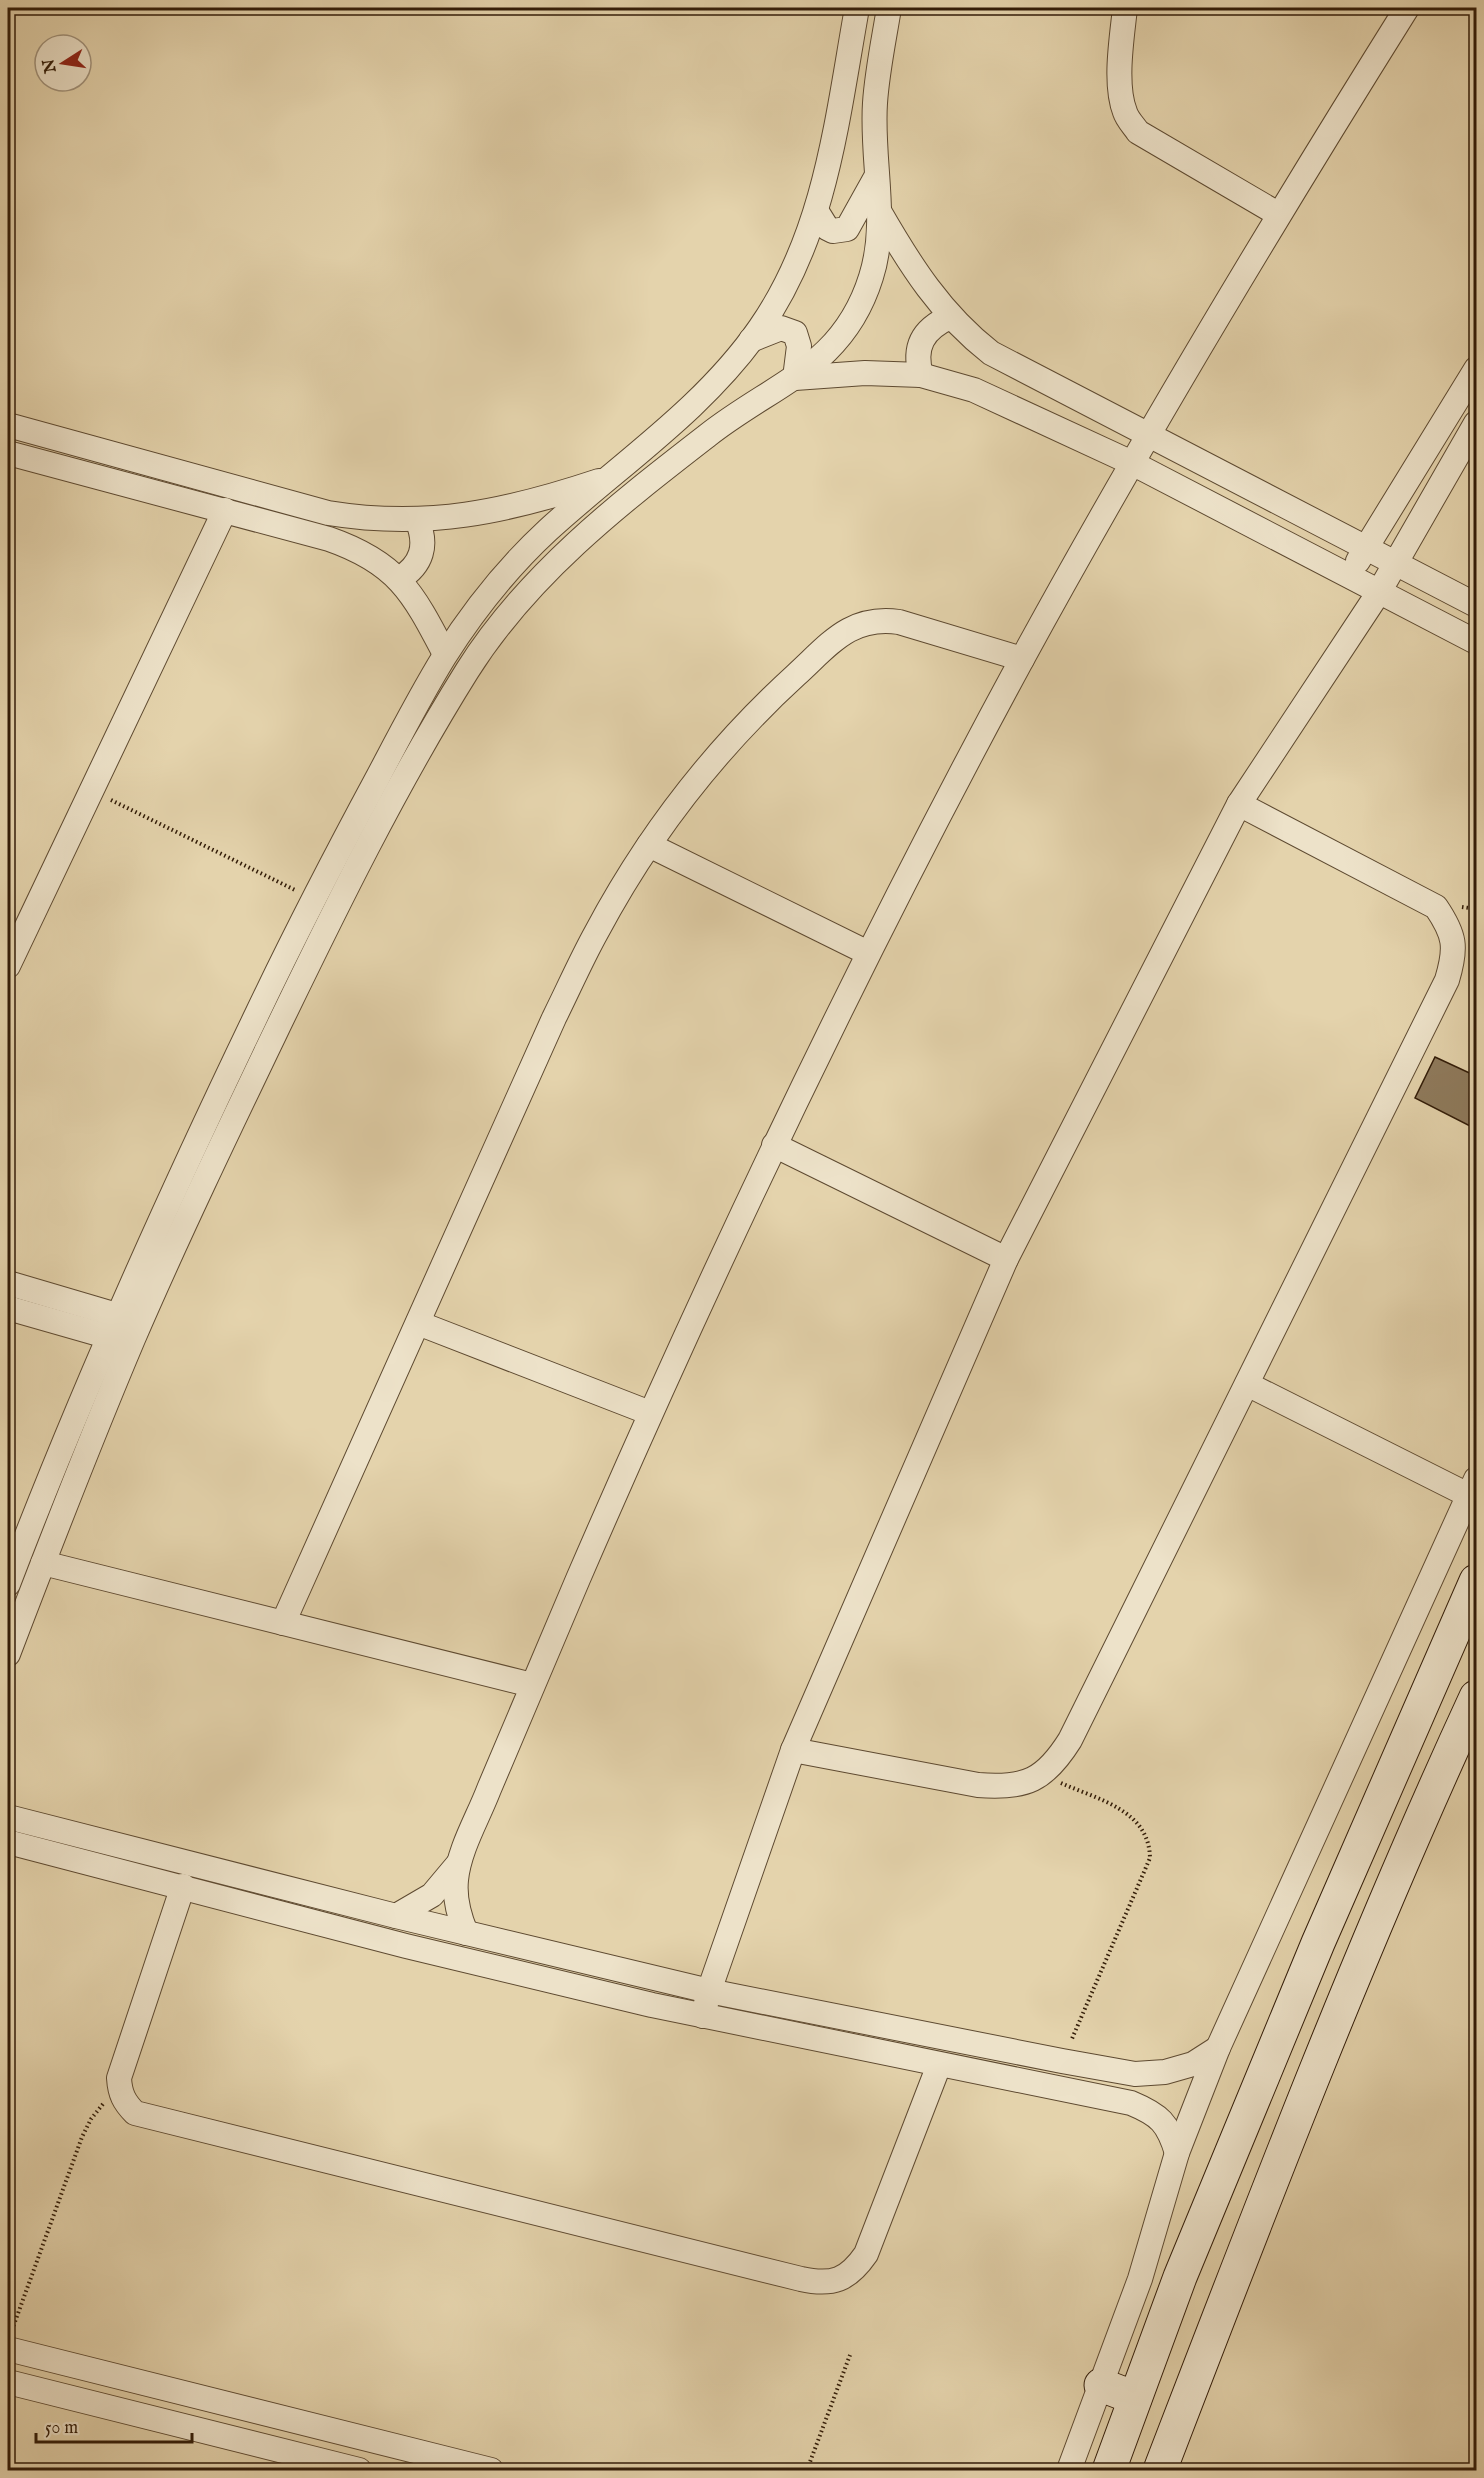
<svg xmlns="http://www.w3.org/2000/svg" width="1484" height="2478" viewBox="0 0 1484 2478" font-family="'IM FELL English',serif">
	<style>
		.building { fill: #8f7b5d; stroke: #321c08; stroke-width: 1.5 }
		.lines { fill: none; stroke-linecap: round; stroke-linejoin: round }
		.street-casing { stroke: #5e4a31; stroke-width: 26 }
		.secondary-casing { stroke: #321c08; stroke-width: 35 }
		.path { stroke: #321c08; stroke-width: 4; stroke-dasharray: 1.5 3; stroke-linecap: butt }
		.street { stroke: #ede2c9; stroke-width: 24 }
		.secondary { stroke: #ede2c9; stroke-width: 33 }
	</style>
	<rect width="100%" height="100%" fill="#e4d3ac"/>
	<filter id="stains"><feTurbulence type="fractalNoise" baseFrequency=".00333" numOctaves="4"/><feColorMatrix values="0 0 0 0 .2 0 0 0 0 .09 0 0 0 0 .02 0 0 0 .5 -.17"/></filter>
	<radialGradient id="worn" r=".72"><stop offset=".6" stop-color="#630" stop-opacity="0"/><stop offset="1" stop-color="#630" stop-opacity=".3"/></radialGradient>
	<polygon class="building" points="1435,1057 1476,1076 1476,1114 1470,1126 1415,1098"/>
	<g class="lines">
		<defs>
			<g id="street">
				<path d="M1125 8C1122 37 1114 84 1125 112 1127 119 1134 126 1138 132L1278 214"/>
				<path d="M879 211C910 265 941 314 991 353L1476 605"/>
				<polyline points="817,212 827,228 833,231 847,229 876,177"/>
				<polyline points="751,340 781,328 795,333 799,346 795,378 865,373 921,375 974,390 1132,463 1476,642"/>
				<path d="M921 375C913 347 923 329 950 317"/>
				<path d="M8 425 328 513C427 529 506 512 599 481"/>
				<path d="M8 453 329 539C398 563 413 593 445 654"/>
				<polyline points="1358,561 1476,369"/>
				<path d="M399 579C422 565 428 545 417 520"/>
				<polyline points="649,845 868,953"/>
				<polyline points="8,966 225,510"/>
				<polyline points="774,1145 1006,1259"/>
				<polyline points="8,1283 130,1319"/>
				<polyline points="8,1308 120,1340"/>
				<polyline points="418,1323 650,1413"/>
				<polyline points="1247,1384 1468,1495"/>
				<polyline points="43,1563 532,1685"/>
				<path d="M8 1584C82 1390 167 1201 257 1014 295 934 336 855 378 777 399 737 420 696 444 657 473 611 508 567 548 530 619 465 704 409 760 328 826 233 837 119 857 8"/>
				<path d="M283 1623 554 1018C568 990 581 960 596 933 647 837 716 748 796 675 829 645 850 615 899 622L1022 659"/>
				<path d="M8 1654C48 1549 89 1443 133 1339 178 1235 227 1133 276 1031 335 909 395 786 467 671 528 574 619 504 708 435 774 383 843 367 871 277 889 221 871 161 875 103 877 72 884 39 889 8"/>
				<path d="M793 1750 978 1785C1026 1789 1045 1780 1070 1740L1447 980C1457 947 1455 935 1436 907L1239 804"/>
				<polyline points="8,1817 396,1916 709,1991 1062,2061 1135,2074 1165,2072 1193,2064 1218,2048"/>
				<path d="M8 1842 406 1946 652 2005 1131 2103C1160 2115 1168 2123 1177 2153"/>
				<path d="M183 1886 119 2078C120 2094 124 2102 135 2113L801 2279C833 2286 848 2280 866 2254L939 2065"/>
				<polyline points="396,1916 432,1895 458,1864"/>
				<path d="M466 1933C459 1916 454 1899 456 1880 459 1849 478 1818 489 1789 518 1719 548 1649 578 1579 713 1267 859 960 1021 661 1142 439 1273 222 1407 8"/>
				<polyline points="703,2016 709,1991 793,1750 1006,1259 1239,804 1379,592 1476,423"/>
				<polyline points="8,2349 491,2470"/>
				<polyline points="8,2382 359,2470"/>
				<polyline points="1069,2470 1140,2279 1177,2153 1218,2048 1476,1479"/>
			</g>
			<g id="secondary">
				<polyline points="1101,2385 1135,2398"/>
				<polyline points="1109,2470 1180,2277 1318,1943 1476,1581"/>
				<path d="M1160 2470C1260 2210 1359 1950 1476 1697"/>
			</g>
		</defs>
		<use href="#street" class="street-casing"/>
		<use href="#secondary" class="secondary-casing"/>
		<g class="path">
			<polyline points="111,800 295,890"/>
			<polyline points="1462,907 1476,909"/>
			<path d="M1061 1783C1099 1800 1149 1810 1150 1858L1071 2041"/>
			<polyline points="12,2330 82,2137 91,2119 103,2104"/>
			<polyline points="807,2470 850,2355"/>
		</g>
		<use href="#street" class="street"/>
		<use href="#secondary" class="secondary"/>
	</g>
	<rect width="1484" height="2478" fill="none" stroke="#e4d3ac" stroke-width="30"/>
	<rect x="9" y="9" width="1466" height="2460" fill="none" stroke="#321c08" stroke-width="3"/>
	<rect x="15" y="15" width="1454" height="2448" fill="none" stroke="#321c08" stroke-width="1.5"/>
	<g transform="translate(63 63) rotate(258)"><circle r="28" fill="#ede2c9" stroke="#a2937c" stroke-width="1.5"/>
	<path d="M0-4.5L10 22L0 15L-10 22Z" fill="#8f2418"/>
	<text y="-9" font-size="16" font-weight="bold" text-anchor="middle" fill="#321c08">N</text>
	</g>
	<path d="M36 2433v9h156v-9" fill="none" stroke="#321c08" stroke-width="3"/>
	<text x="45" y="2433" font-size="18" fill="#321c08" stroke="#ede2c9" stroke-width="4.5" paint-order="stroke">50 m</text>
	<rect width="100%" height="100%" filter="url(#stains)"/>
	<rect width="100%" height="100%" fill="url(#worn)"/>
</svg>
